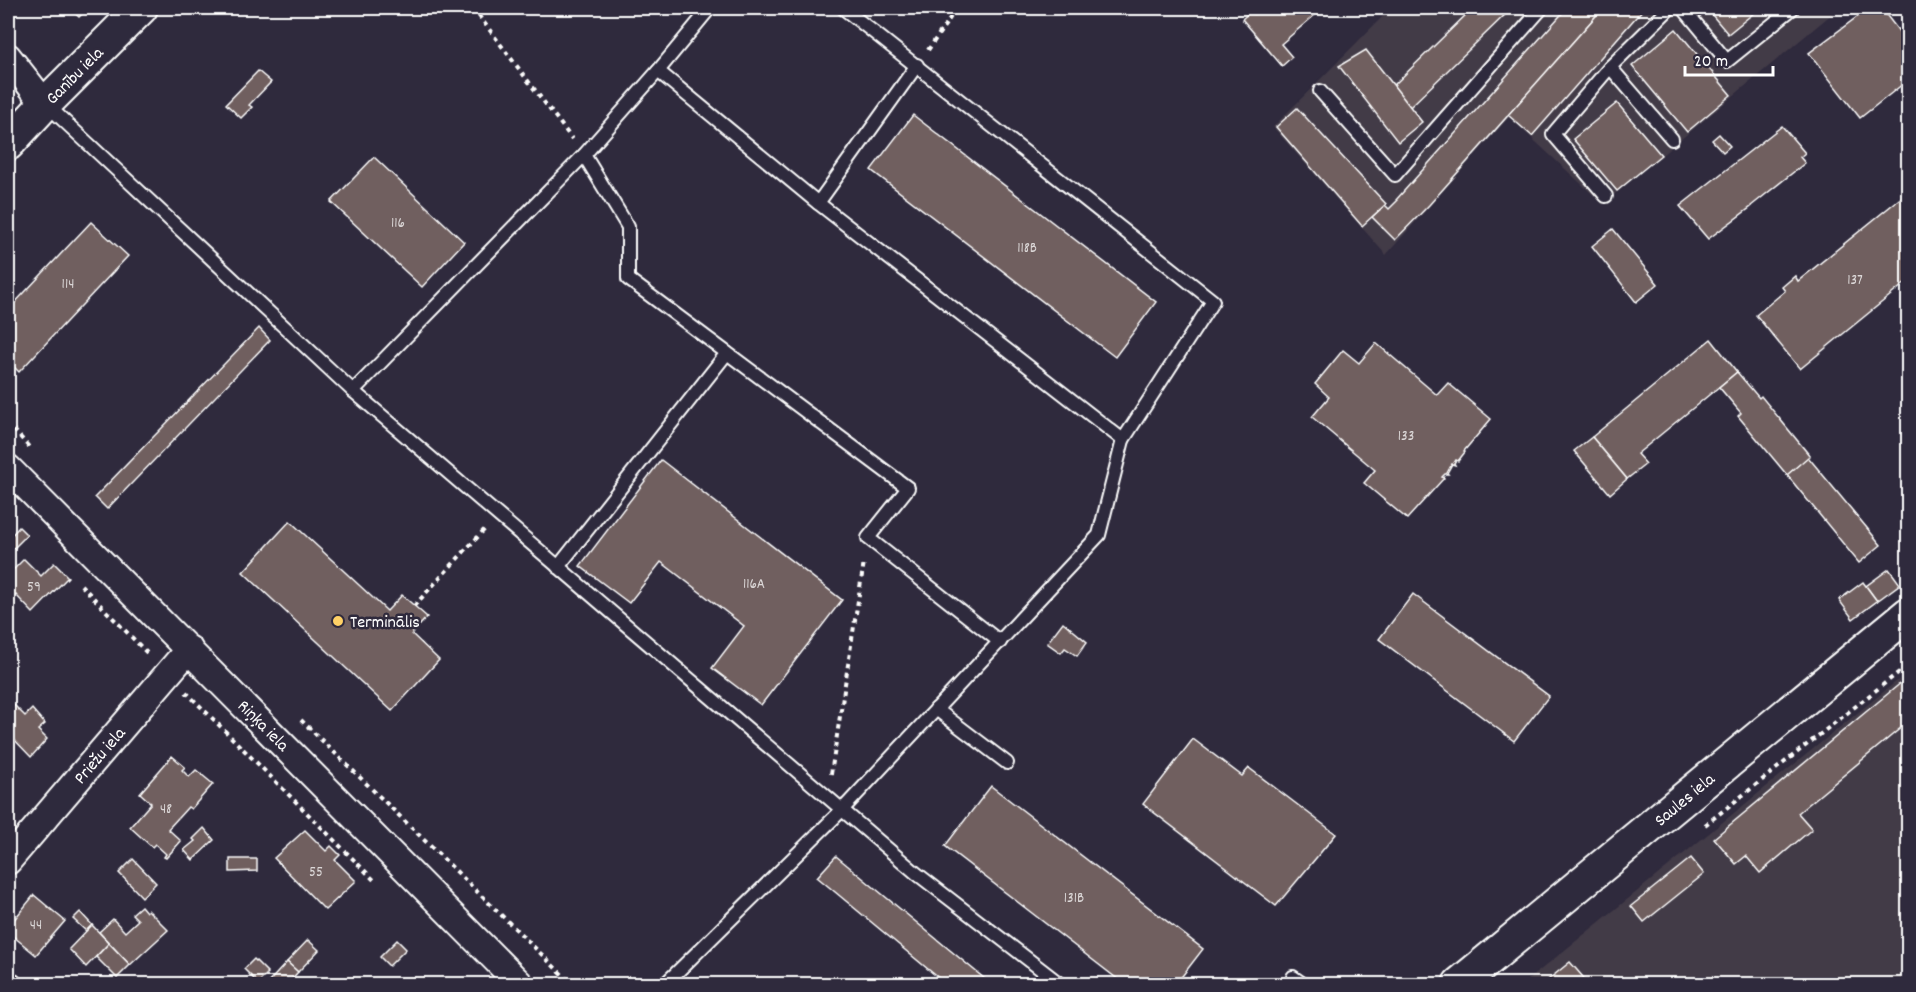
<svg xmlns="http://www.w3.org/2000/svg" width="1916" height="992" viewBox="0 0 1916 992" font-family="Dekko,sans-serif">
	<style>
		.built { fill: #423a47 }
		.building { fill: #705e5e; stroke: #fff; stroke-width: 1.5 }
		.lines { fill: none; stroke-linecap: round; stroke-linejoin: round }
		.service-casing { stroke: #fff; stroke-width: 16 }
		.minor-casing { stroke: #fff; stroke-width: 30 }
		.tertiary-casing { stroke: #fff; stroke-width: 36 }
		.path { stroke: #fff; stroke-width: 4; stroke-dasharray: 4.5 4.5; stroke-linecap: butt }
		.service { stroke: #2f2a3d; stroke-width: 12 }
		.minor { stroke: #2f2a3d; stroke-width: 26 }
		.tertiary { stroke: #2f2a3d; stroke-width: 32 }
		.poi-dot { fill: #ffd166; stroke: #2f2a3d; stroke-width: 2 }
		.labels { text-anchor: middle; stroke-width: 5; stroke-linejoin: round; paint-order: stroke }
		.number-label { font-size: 15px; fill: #dbd7d7 }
		.street-label { font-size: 18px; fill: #fff; stroke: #2f2a3d }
		.poi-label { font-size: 18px; fill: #fff; stroke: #2f2a3d; text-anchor: start }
	</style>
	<rect width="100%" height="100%" fill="#2f2a3d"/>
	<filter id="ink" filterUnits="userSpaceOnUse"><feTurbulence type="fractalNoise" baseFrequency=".0167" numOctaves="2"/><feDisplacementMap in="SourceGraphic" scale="12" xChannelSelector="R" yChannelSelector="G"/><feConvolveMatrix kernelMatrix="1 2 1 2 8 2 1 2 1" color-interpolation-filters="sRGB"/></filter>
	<g filter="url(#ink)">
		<g class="built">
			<polygon points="1391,8 1839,8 1603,204 1509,117 1386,255 1273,127"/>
			<polygon points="1908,672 1908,984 1523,984"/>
		</g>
		<g class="building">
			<polygon points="69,8 88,8 79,17"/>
			<polygon points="1261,8 1323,8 1281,44 1292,57 1282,66 1242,19 1251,11 1254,14"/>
			<polygon points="1473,8 1512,8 1410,107 1393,86"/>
			<polygon points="1567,8 1603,8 1429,205 1395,240 1372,217 1385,205 1389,209 1397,201 1396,200"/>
			<polygon points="1603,8 1644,8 1532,136 1508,115"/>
			<polygon points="1709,8 1760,8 1728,34 1707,9"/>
			<polygon points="1869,8 1881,8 1908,43 1908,80 1860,118 1809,53"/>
			<polygon points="1676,29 1731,95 1687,132 1632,66"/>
			<polygon points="1366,50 1422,122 1398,142 1339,66"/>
			<polygon points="258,71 271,82 249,105 252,107 241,118 226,104"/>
			<polygon points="1617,103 1661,155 1617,191 1573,139"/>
			<polygon points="1297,108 1386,204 1362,226 1276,127"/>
			<polygon points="913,115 1156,302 1115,357 871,170"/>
			<polygon points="1782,126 1805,153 1800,157 1805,163 1751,206 1751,207 1708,239 1680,206"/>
			<polygon points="1719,134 1730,146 1723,152 1712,140"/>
			<polygon points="374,157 464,242 422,287 331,202"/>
			<polygon points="1908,192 1908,281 1800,369 1756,315 1785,291 1782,287 1795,276 1798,281"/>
			<polygon points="91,222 128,256 19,372 8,361 8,310"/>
			<polygon points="1613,229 1658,284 1636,302 1592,246"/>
			<polygon points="259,328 270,340 107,509 95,497"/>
			<polygon points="1711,339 1737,372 1637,454 1646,464 1627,479 1592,437"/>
			<polygon points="1376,343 1437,395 1448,383 1491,419 1464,451 1465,452 1458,461 1456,460 1454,463 1455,465 1452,464 1447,473 1448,474 1445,474 1442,477 1444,478 1407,519 1364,483 1375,470 1312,417 1329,397 1315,384 1343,350 1359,363"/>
			<polygon points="1737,372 1759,398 1761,396 1810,456 1787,475 1738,416 1741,413 1719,387"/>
			<polygon points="1592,437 1627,479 1610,494 1574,451"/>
			<polygon points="1808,457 1881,545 1859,563 1787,475"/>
			<polygon points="661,460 842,600 761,705 712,668 744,626 661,562 629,603 580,566"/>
			<polygon points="290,521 387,611 402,595 427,617 412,634 439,660 392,711 243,572"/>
			<polygon points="19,527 27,535 8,554 8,539"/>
			<polygon points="24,559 41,576 54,563 68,577 33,613 16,595 8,602 8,575"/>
			<polygon points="1889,569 1900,584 1877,601 1866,586"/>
			<polygon points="1863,582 1877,601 1853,619 1839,600"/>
			<polygon points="1413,594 1549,696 1514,741 1379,639"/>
			<polygon points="1063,622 1087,642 1077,656 1065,648 1061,653 1047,643"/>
			<polygon points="1908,677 1908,722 1798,813 1812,829 1760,873 1746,856 1736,864 1714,838"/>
			<polygon points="12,703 25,716 32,709 45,724 38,730 47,739 31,757 8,733 8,707"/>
			<polygon points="1193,739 1242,776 1249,768 1336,834 1276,906 1143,804"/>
			<polygon points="172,756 185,767 182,770 189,777 196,770 213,784 191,809 188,807 168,829 181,841 166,858 164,857 166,854 155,844 152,847 130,827 151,803 140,793"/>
			<polygon points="991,786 1203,949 1176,984 1124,984 945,846"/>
			<polygon points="204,828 214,840 193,860 184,850 195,841 193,839"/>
			<polygon points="305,830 326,851 331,846 340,855 335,860 356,881 325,910 274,858"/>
			<polygon points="836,856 991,984 946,984 817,877"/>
			<polygon points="1691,858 1704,874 1644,922 1631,906"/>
			<polygon points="133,859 156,883 142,897 119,873"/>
			<polygon points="230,859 257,859 257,871 230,872"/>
			<polygon points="34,895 65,921 36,955 8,932 8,927"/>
			<polygon points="141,906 146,912 148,910 168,930 130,965 99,932 113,919 125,932 138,920 132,914"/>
			<polygon points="80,912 92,925 86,931 73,919"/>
			<polygon points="92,925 109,943 86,967 69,949"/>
			<polygon points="308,940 319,950 298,972 287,962"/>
			<polygon points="397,940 406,949 389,966 380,957"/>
			<polygon points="109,943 130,965 117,978 96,957"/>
			<polygon points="254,959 268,973 258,983 244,969"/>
			<polygon points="287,962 298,972 287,984 267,984"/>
			<polygon points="1570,962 1589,984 1543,984"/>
			<polygon points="8,965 24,981 21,984 8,984"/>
		</g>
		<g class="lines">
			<defs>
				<g id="service">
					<polyline points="1683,8 1727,61 1793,8"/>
					<polyline points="1610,67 1672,139"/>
					<polyline points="658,71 818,203 1123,440"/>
					<polyline points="1320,91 1395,175 1542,8"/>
					<polyline points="47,105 353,391 916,873 1060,984"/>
					<polyline points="584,155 628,227 628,279 908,488 868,538 1000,642"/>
					<polyline points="1606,196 1553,134 1610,67 1670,8"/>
					<polyline points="818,203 917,65"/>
					<polyline points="353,391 584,155 658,71 710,8"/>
					<polyline points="558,567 727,353"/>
					<polyline points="936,709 1007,763"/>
					<polyline points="1293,977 1303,984"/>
					<polyline points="666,983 842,810 1099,535 1123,440 1213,301 843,8"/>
				</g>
				<g id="minor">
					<polyline points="8,57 45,104"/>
					<polyline points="8,468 520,984"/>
					<polyline points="8,861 189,649"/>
				</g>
				<g id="tertiary">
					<polyline points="8,144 45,104 141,8"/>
					<polyline points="1459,984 1908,614"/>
				</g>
			</defs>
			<use href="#service" class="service-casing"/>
			<use href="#minor" class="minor-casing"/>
			<use href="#tertiary" class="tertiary-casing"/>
			<g class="path">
				<polyline points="473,8 572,139"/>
				<polyline points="928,50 952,15 960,8"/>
				<polyline points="8,423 29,447"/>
				<polyline points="81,585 149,655"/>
				<polyline points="414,606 485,529"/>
				<polyline points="186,692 376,882"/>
				<polyline points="301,720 572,984"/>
				<polyline points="831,774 864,562"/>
				<polyline points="1705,825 1908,665"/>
			</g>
			<use href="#service" class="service"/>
			<use href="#minor" class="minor"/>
			<use href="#tertiary" class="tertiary"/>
		</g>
	</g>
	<circle class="poi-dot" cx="338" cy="621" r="6"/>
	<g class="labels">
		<g class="number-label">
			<text x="398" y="227">116</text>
			<text x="1027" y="252">118B</text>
			<text x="1855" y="284">137</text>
			<text x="68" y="288">114</text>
			<text x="1406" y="440">133</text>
			<text x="754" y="588">116A</text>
			<text x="34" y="591">59</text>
			<text x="166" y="813">48</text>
			<text x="316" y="876">55</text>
			<text x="1074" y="902">131B</text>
			<text x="36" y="929">44</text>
		</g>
		<g class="street-label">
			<text transform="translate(74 75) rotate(-45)" y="6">Ganību iela</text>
			<text transform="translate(264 725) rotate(45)" y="6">Riņķa iela</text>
			<text transform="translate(99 755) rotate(-49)" y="6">Priežu iela</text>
			<text transform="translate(1684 799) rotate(-40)" y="6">Saules iela</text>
		</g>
		<g class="poi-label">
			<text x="350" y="627">Terminālis</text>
		</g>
	</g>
	<rect width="1916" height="992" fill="none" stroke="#2f2a3d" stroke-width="30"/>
	<rect x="15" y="15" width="1886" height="962" fill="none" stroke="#fff" stroke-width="2" filter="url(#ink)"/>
	<path d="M1685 66v9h88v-9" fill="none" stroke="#ffffff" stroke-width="3"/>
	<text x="1694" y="66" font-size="18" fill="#ffffff" stroke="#2f2a3d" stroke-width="4.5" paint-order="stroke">20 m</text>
</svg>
